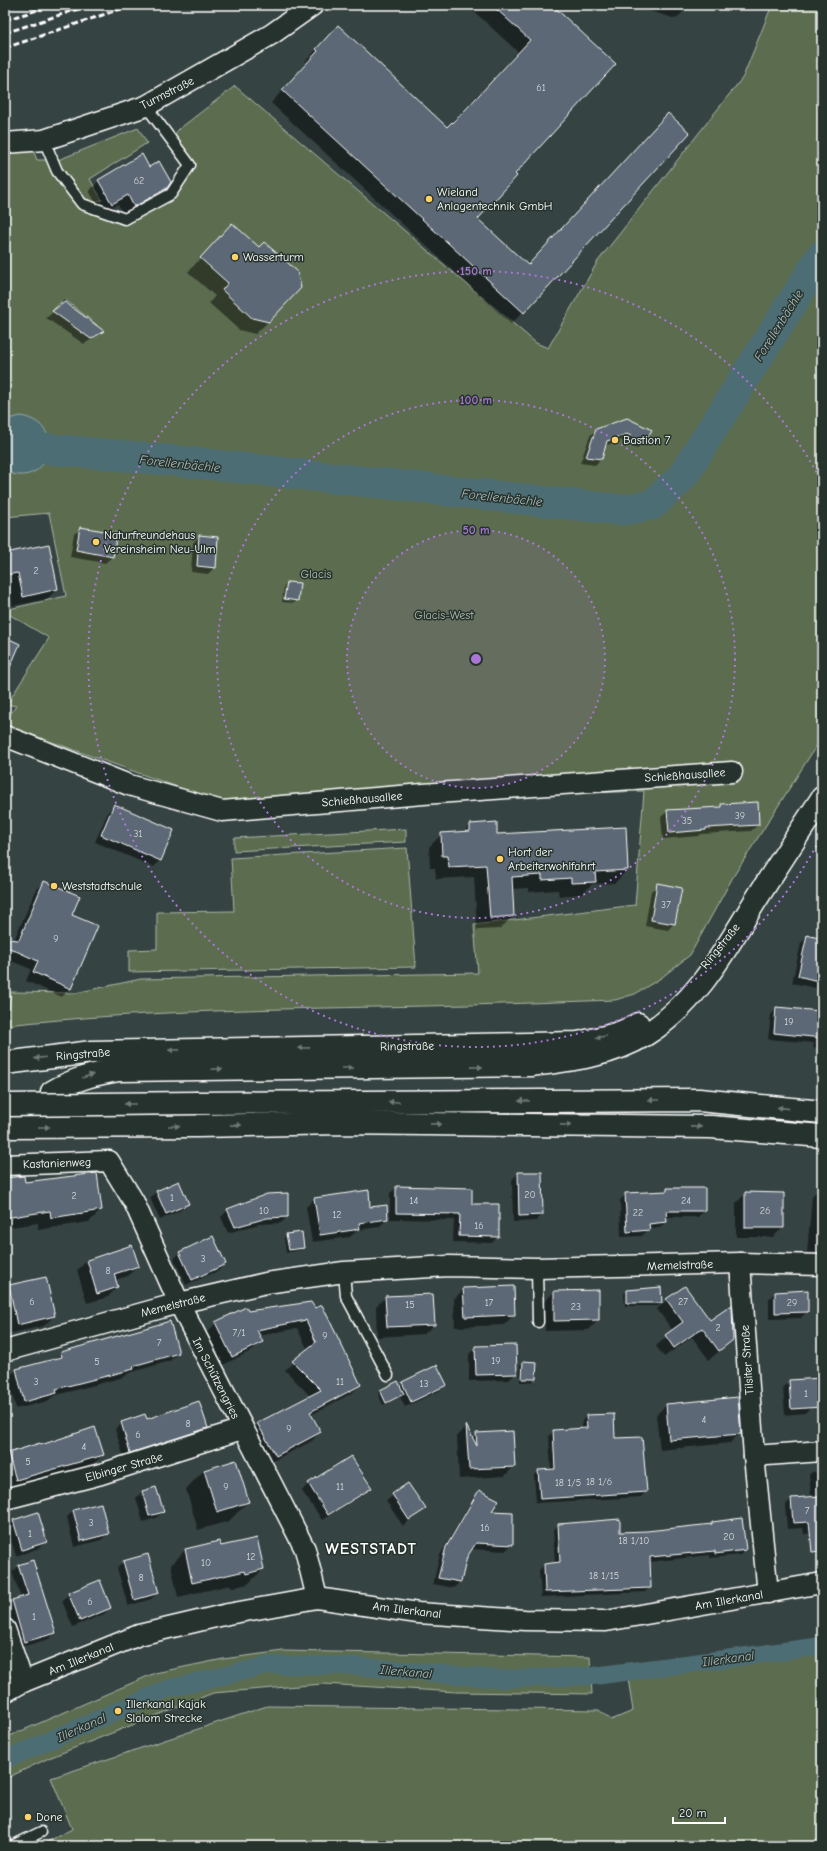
<svg xmlns="http://www.w3.org/2000/svg" width="827" height="1851" viewBox="0 0 827 1851" font-family="'Comic Neue',sans-serif">
	<style>
		.green { fill: #5b6d50; stroke: #adb6a8; fill-rule: evenodd }
		.water { fill: #4e6d74; stroke: #95a7ac }
		.shadow { fill: #0007 }
		.lines { fill: none; stroke-linecap: round; stroke-linejoin: round }
		.canal { stroke: #4e6d74; stroke-width: 18 }
		.river { stroke: #4e6d74; stroke-width: 31 }
		.building { fill: #5b6875; stroke: #fff }
		.service-casing { stroke: #fff; stroke-width: 13 }
		.minor-casing { stroke: #fff; stroke-width: 23 }
		.secondary-casing { stroke: #fff; stroke-width: 25 }
		.trunk-casing { stroke: #fff; stroke-width: 25 }
		.service { stroke: #26332d; stroke-width: 10 }
		.minor { stroke: #26332d; stroke-width: 20 }
		.secondary { stroke: #26332d; stroke-width: 22 }
		.trunk { stroke: #26332d; stroke-width: 22 }
		.rail { stroke: #fff; stroke-width: 3; stroke-dasharray: 6 3; stroke-linecap: butt }
		.trunk-bridge-casing { stroke: #fff; stroke-width: 25; stroke-linecap: butt }
		.trunk-bridge { stroke: #26332d; stroke-width: 22 }
		.oneway { fill: #727a76 }
		.ring { fill: none; stroke: #a976d5; stroke-width: 2; stroke-dasharray: 2 4 }
		.poi-dot { fill: #ffd166; stroke: #26332d; stroke-width: 1.5 }
		.labels { text-anchor: middle; stroke-width: 3; stroke-linejoin: round; paint-order: stroke }
		.number-label { font-size: 10px; fill: #d6d9dc }
		.street-label { font-size: 12px; fill: #fff; stroke: #26332d }
		.poi-label { font-size: 12px; fill: #fff; stroke: #26332d; text-anchor: start }
		.park-label { font-size: 12px; fill: #b5bdb0; stroke: #26332d }
		.water-label { font-size: 13px; font-style: italic; fill: #afbdc0; stroke: #26332d }
		.district-label { font-size: 16px; font-weight: bold; letter-spacing: 1px; fill: #fff; stroke: #26332d }
		.centre { fill: #a976d5; stroke: #26332d; stroke-width: 2 }
		.ring-label { font-size: 12px; text-anchor: middle; font-weight: bold; fill: #a976d5; stroke: #26332d; stroke-width: 3; stroke-linejoin: round; paint-order: stroke }
	</style>
	<rect width="100%" height="100%" fill="#364343"/>
	<filter id="ink" filterUnits="userSpaceOnUse"><feTurbulence type="fractalNoise" baseFrequency=".025" numOctaves="2"/><feDisplacementMap in="SourceGraphic" scale="8" xChannelSelector="R" yChannelSelector="G"/><feConvolveMatrix kernelMatrix="1 2 1 2 8 2 1 2 1" color-interpolation-filters="sRGB"/></filter>
	<g filter="url(#ink)">
		<g class="green">
			<path d="M772 5H822V737L733 877 690 955 661 978 635 994 615 1000C552 1002 489 1005 425 1006 285 1009 146 1010 7 1025L11 992 75 993 141 979 478 973 474 925 635 905 644 791 455 798 222 803 5 725V722L16 706 7 704 49 638 5 612V610L66 596 49 513 5 517V149L33 150 37 160H58L138 128 147 143 90 179 102 200 91 203 120 224 175 198 192 168 194 162 173 136 179 129 235 86 536 343 548 348 598 261 743 77ZM64 299 97 325 57 314 52 311Z"/>
			<polygon points="406,829 406,842 234,851 234,838"/>
			<polygon points="407,848 416,967 129,972 129,950 157,949 157,912 234,911 231,858"/>
			<polygon points="283,1651 590,1657 592,1694 457,1692 323,1684 213,1693 49,1758 5,1779 5,1738 155,1673 223,1659"/>
			<polygon points="822,1651 822,1846 39,1846 72,1829 51,1778 267,1706 599,1710 611,1720 633,1711 628,1678"/>
		</g>
		<path class="water" d="M21 416C71 425 48 492 5 471V421L12 418Z"/>
		<g class="shadow">
			<polygon points="467,5 551,5 514,174 477,219 523,312 511,324 271,103 307,63 305,62 326,39 447,128 518,52"/>
			<polygon points="631,5 685,5 682,13 676,19"/>
			<polygon points="149,168 166,188 156,198 124,216 118,204 102,213 89,191 99,181"/>
			<polygon points="232,224 269,321 255,334 239,330 209,303 215,296 188,272"/>
			<polygon points="65,303 102,331 96,337 84,344 46,318"/>
			<polygon points="596,429 651,431 637,449 620,440 605,446 601,459 595,465 580,463 590,436"/>
			<polygon points="81,528 112,557 105,563 70,557 74,534"/>
			<polygon points="5,532 10,553 57,589 47,599 13,606 8,582 5,583"/>
			<polygon points="199,536 215,567 208,574 191,572 193,543"/>
			<polygon points="287,583 297,600 294,603 282,602 284,586"/>
			<polygon points="114,805 160,860 154,867 95,842 108,812"/>
			<polygon points="721,805 758,825 751,831 701,834 699,836 663,839 661,817 668,811 718,808"/>
			<polygon points="471,825 497,835 625,828 627,870 615,883 592,884 582,894 559,896 558,890 529,892 529,888 511,889 513,916 500,929 477,930 474,877 436,879 435,868 430,868 429,847 442,834 463,832"/>
			<polygon points="45,882 70,988 62,997 26,981 31,969 6,959 5,981 5,940 14,940 36,890"/>
			<polygon points="658,885 674,923 668,930 645,926 651,891"/>
			<polygon points="808,936 822,940 822,982 816,988 792,983 801,943"/>
			<polygon points="777,1008 822,1021 822,1049 813,1048 814,1043 768,1039 771,1015"/>
			<polygon points="518,1173 542,1215 536,1221 513,1222 512,1180"/>
			<polygon points="5,1179 24,1183 101,1210 89,1222 38,1230 38,1223 5,1228"/>
			<polygon points="178,1182 188,1203 181,1210 160,1220 150,1198 156,1192"/>
			<polygon points="822,1186 822,1253 807,1252 812,1196"/>
			<polygon points="397,1187 471,1205 498,1236 492,1243 453,1242 454,1220 390,1219 390,1193"/>
			<polygon points="667,1189 704,1210 698,1217 665,1217 666,1222 659,1228 649,1229 642,1236 621,1237 620,1200 626,1194 665,1192"/>
			<polygon points="746,1193 783,1228 773,1237 736,1237 736,1203"/>
			<polygon points="314,1199 369,1208 387,1219 379,1227 358,1230 350,1237 312,1242 306,1207"/>
			<polygon points="228,1210 287,1217 281,1223 259,1224 228,1233 221,1217"/>
			<polygon points="287,1235 303,1247 300,1250 286,1253 284,1238"/>
			<polygon points="131,1247 138,1266 128,1276 115,1280 117,1287 108,1297 87,1303 77,1270 87,1261"/>
			<polygon points="180,1252 225,1264 218,1271 186,1285 174,1259"/>
			<polygon points="45,1278 54,1316 44,1326 8,1334 5,1321 5,1290 9,1286"/>
			<polygon points="464,1289 514,1315 504,1325 455,1327 454,1299"/>
			<polygon points="598,1291 598,1320 589,1330 545,1331 544,1302 554,1292"/>
			<polygon points="627,1291 661,1303 658,1306 625,1306 624,1294"/>
			<polygon points="807,1291 807,1311 801,1318 769,1319 769,1299 775,1293"/>
			<polygon points="385,1297 434,1325 424,1334 377,1337 376,1307"/>
			<polygon points="667,1300 710,1322 732,1340 709,1360 692,1337 664,1357 656,1346 673,1331 657,1309"/>
			<polygon points="322,1306 360,1385 352,1393 311,1415 320,1432 312,1441 267,1464 250,1432 258,1424 311,1397 285,1370 308,1350 297,1328 259,1336 262,1341 253,1350 223,1365 207,1332 216,1323 248,1312 315,1310"/>
			<polygon points="476,1347 516,1373 509,1380 469,1381 469,1354"/>
			<polygon points="62,1353 178,1353 170,1361 129,1373 124,1377 53,1396 48,1401 16,1409 8,1378 16,1370 55,1360"/>
			<polygon points="523,1362 535,1379 532,1382 520,1382 520,1365"/>
			<polygon points="437,1366 446,1384 439,1391 405,1407 400,1397 383,1405 378,1394 380,1391 398,1383 399,1386"/>
			<polygon points="790,1381 811,1407 805,1413 785,1415 783,1388"/>
			<polygon points="666,1405 740,1433 730,1443 660,1450 656,1415"/>
			<polygon points="586,1416 615,1439 641,1438 645,1492 641,1497 536,1503 534,1475 539,1471 551,1470 549,1436 553,1431 582,1429 582,1421"/>
			<polygon points="146,1420 207,1428 200,1434 124,1458 115,1429 122,1423"/>
			<polygon points="466,1427 472,1439 477,1434 514,1466 505,1476 459,1479 457,1436"/>
			<polygon points="40,1446 103,1455 90,1467 5,1491 5,1457 9,1454"/>
			<polygon points="351,1458 371,1488 364,1494 322,1520 302,1491 308,1484"/>
			<polygon points="204,1470 248,1502 229,1521 198,1530 186,1489"/>
			<polygon points="822,1471 822,1494 811,1495 809,1475 812,1472"/>
			<polygon points="408,1484 425,1508 403,1526 386,1501"/>
			<polygon points="156,1488 163,1512 156,1518 143,1522 136,1498 142,1492"/>
			<polygon points="479,1491 490,1512 512,1545 505,1551 471,1549 466,1556 460,1581 454,1588 433,1584 440,1555 473,1498"/>
			<polygon points="822,1497 822,1529 818,1533 804,1534 803,1528 787,1529 785,1506 791,1499"/>
			<polygon points="73,1511 108,1534 101,1540 74,1547 67,1517"/>
			<polygon points="741,1519 745,1550 740,1555 710,1558 710,1555 649,1562 650,1587 645,1592 541,1597 539,1570 544,1565 555,1564 553,1530 558,1525 619,1533 647,1532 709,1526 712,1523"/>
			<polygon points="14,1521 46,1541 39,1548 16,1556 7,1527"/>
			<polygon points="220,1548 263,1569 248,1584 231,1588 231,1585 178,1597 171,1565 185,1550"/>
			<polygon points="124,1562 158,1593 151,1599 128,1606 117,1568"/>
			<polygon points="19,1566 55,1632 49,1639 18,1648 6,1607 12,1601 21,1598 12,1572"/>
			<polygon points="69,1594 110,1608 104,1614 73,1627 62,1601"/>
		</g>
		<g class="lines">
			<polyline class="canal" points="5,1760 167,1689 268,1665 355,1666 499,1679 594,1676 822,1646"/>
			<polyline class="river" points="50,449 188,462 622,510 652,505 682,477 822,255"/>
		</g>
		<g class="building">
			<polygon points="492,5 552,5 616,64 515,174 517,176 478,219 528,265 668,113 690,133 524,313 282,90 318,51 316,49 338,25 447,127 452,122 453,123 530,40"/>
			<polygon points="142,154 149,167 159,161 171,182 167,188 134,207 128,195 112,204 98,180"/>
			<polygon points="232,223 259,247 264,242 297,271 301,288 269,322 252,318 222,290 228,283 200,258"/>
			<polygon points="65,302 104,331 91,339 52,311"/>
			<polygon points="627,418 652,430 644,443 627,434 607,441 602,459 586,457 596,429"/>
			<polygon points="80,527 117,533 113,557 76,550"/>
			<polygon points="199,535 218,537 216,568 197,566"/>
			<polygon points="49,544 58,589 23,597 18,573 5,575 5,553"/>
			<polygon points="287,582 300,583 298,601 284,599"/>
			<polygon points="5,637 20,644 5,679"/>
			<polygon points="758,802 759,825 706,828 706,830 669,833 667,810 721,807 721,804"/>
			<polygon points="114,804 174,830 161,861 101,835"/>
			<polygon points="497,822 497,834 626,827 628,870 595,872 596,882 571,883 571,878 542,880 542,875 512,877 514,916 490,918 486,865 449,867 448,856 442,856 441,833 470,831 470,824"/>
			<polygon points="44,881 80,896 72,915 98,926 71,989 33,972 38,961 5,946 5,939 19,940"/>
			<polygon points="657,883 682,888 675,924 651,920"/>
			<polygon points="807,935 822,939 822,982 798,976"/>
			<polygon points="776,1007 821,1011 822,1038 774,1033"/>
			<polygon points="518,1172 542,1172 543,1215 519,1216"/>
			<polygon points="97,1173 102,1210 51,1218 50,1211 5,1218 5,1178 24,1176 25,1182"/>
			<polygon points="179,1181 189,1204 166,1214 156,1191"/>
			<polygon points="396,1186 472,1188 472,1204 499,1204 499,1237 459,1236 460,1214 396,1213"/>
			<polygon points="667,1188 705,1188 705,1211 666,1211 667,1222 649,1224 650,1230 627,1232 625,1193 667,1191"/>
			<polygon points="369,1190 370,1207 387,1205 388,1219 359,1223 360,1229 320,1235 314,1198"/>
			<polygon points="745,1192 784,1193 784,1228 745,1228"/>
			<polygon points="288,1193 288,1217 267,1218 235,1227 227,1209 267,1194"/>
			<polygon points="302,1232 304,1248 289,1250 286,1234"/>
			<polygon points="213,1236 226,1264 192,1280 179,1252"/>
			<polygon points="132,1245 139,1266 114,1274 118,1287 97,1294 87,1260"/>
			<polygon points="46,1277 55,1316 17,1325 9,1285"/>
			<polygon points="514,1286 515,1315 465,1317 463,1288"/>
			<polygon points="685,1286 710,1320 732,1305 733,1340 719,1351 702,1328 674,1348 665,1335 683,1322 666,1299"/>
			<polygon points="661,1287 662,1303 627,1303 627,1290"/>
			<polygon points="599,1290 599,1320 554,1321 554,1291"/>
			<polygon points="808,1290 808,1312 775,1313 775,1292"/>
			<polygon points="433,1294 435,1325 387,1327 385,1296"/>
			<polygon points="311,1302 315,1308 322,1305 361,1385 310,1412 321,1432 276,1456 257,1423 321,1390 292,1361 316,1342 306,1320 257,1330 263,1342 232,1357 215,1322 246,1307 248,1311"/>
			<polygon points="170,1321 179,1353 133,1366 134,1369 56,1389 57,1393 24,1402 16,1369 62,1357 61,1352"/>
			<polygon points="516,1345 517,1374 476,1375 475,1346"/>
			<polygon points="523,1361 537,1362 536,1379 522,1379"/>
			<polygon points="437,1365 447,1385 411,1402 402,1382"/>
			<polygon points="822,1378 822,1407 791,1409 789,1380"/>
			<polygon points="398,1381 404,1394 386,1403 380,1390"/>
			<polygon points="738,1397 741,1434 669,1440 666,1404"/>
			<polygon points="199,1401 208,1428 130,1453 121,1422 145,1414 147,1419"/>
			<polygon points="614,1414 615,1438 642,1437 647,1492 540,1499 538,1470 555,1469 553,1430 587,1428 586,1415"/>
			<polygon points="466,1425 477,1446 476,1433 513,1431 515,1467 469,1469"/>
			<polygon points="95,1427 104,1455 16,1480 8,1453 40,1443 41,1445"/>
			<polygon points="351,1456 372,1488 328,1515 308,1483"/>
			<polygon points="236,1460 249,1502 217,1512 204,1470"/>
			<polygon points="408,1483 426,1509 409,1520 392,1494"/>
			<polygon points="156,1487 164,1512 149,1516 142,1491"/>
			<polygon points="479,1490 499,1500 492,1511 513,1512 513,1545 476,1543 467,1557 461,1582 438,1578 446,1547"/>
			<polygon points="822,1496 822,1551 812,1552 809,1522 793,1523 791,1498"/>
			<polygon points="101,1503 109,1534 81,1541 73,1510"/>
			<polygon points="38,1512 47,1542 22,1550 13,1520"/>
			<polygon points="742,1518 746,1550 715,1554 715,1551 650,1557 651,1588 545,1592 544,1564 560,1562 558,1524 620,1519 620,1532 647,1531 712,1524 712,1522"/>
			<polygon points="257,1538 264,1569 246,1574 245,1571 192,1583 185,1549 219,1541 221,1546"/>
			<polygon points="148,1554 159,1593 134,1600 123,1561"/>
			<polygon points="33,1560 56,1633 24,1642 12,1600 28,1595 18,1565"/>
			<polygon points="100,1580 111,1608 80,1621 68,1593"/>
		</g>
		<g class="lines">
			<defs>
				<g id="service">
					<polyline points="44,140 57,171 82,204 125,219 171,194 190,165 146,106"/>
					<polyline points="537,1268 538,1322"/>
					<polyline points="344,1272 346,1296 388,1375"/>
					<polyline points="12,1846 41,1832"/>
				</g>
				<g id="minor">
					<polyline points="5,143 44,140 146,106 272,34 313,5"/>
					<polyline points="5,736 129,785 222,811 423,794 732,772"/>
					<polyline points="5,1165 109,1161 134,1202 179,1303 305,1549 317,1598"/>
					<polyline points="740,1263 754,1456 768,1593"/>
					<polyline points="5,1351 179,1303 266,1283 344,1272 449,1266 537,1268 740,1263 822,1265"/>
					<polyline points="754,1456 822,1451"/>
					<polyline points="5,1499 101,1474 242,1429"/>
					<polyline points="5,1629 23,1682"/>
					<polyline points="5,1692 23,1682 139,1635 228,1614 317,1598 418,1613 525,1620 606,1621 822,1583"/>
				</g>
				<g id="secondary">
					<path d="M5 1063 92 1052 578 1043C599 1038 621 1035 638 1024"/>
					<path d="M52 1092C74 1079 94 1074 119 1070L532 1065C570 1060 611 1056 645 1035 696 1004 724 952 754 903 776 868 799 833 822 798"/>
				</g>
				<g id="trunk">
					<polyline points="197,1103 699,1100 822,1112"/>
					<polyline points="5,1127 197,1126 337,1123 711,1127 822,1136"/>
				</g>
			</defs>
			<use href="#service" class="service-casing"/>
			<use href="#minor" class="minor-casing"/>
			<use href="#secondary" class="secondary-casing"/>
			<use href="#trunk" class="trunk-casing"/>
			<use href="#service" class="service"/>
			<use href="#minor" class="minor"/>
			<use href="#secondary" class="secondary"/>
			<use href="#trunk" class="trunk"/>
			<g class="rail">
				<polyline points="5,9 17,5"/>
				<polyline points="5,20 54,5"/>
				<polyline points="5,33 90,5"/>
				<polyline points="5,48 132,5"/>
			</g>
			<defs>
				<polyline id="trunk-bridge" points="5,1105 197,1103"/>
			</defs>
			<use href="#trunk-bridge" class="trunk-bridge-casing"/>
			<use href="#trunk-bridge" class="trunk-bridge"/>
		</g>
		<defs><path id="oneway-solid" d="M-6-.8H1V-3.2L6.5 0L1 3.2V.8H-6Z"/></defs>
		<g class="oneway">
			<use href="#oneway-solid" transform="translate(601 1037) rotate(167)"/>
			<use href="#oneway-solid" transform="translate(304 1048) rotate(179)"/>
			<use href="#oneway-solid" transform="translate(174 1050) rotate(179)"/>
			<use href="#oneway-solid" transform="translate(40 1058) rotate(173)"/>
			<use href="#oneway-solid" transform="translate(477 1067) rotate(-1)"/>
			<use href="#oneway-solid" transform="translate(347 1068)"/>
			<use href="#oneway-solid" transform="translate(217 1069)"/>
			<use href="#oneway-solid" transform="translate(88 1076) rotate(-18)"/>
			<use href="#oneway-solid" transform="translate(654 1100) rotate(180)"/>
			<use href="#oneway-solid" transform="translate(524 1101) rotate(180)"/>
			<use href="#oneway-solid" transform="translate(394 1102) rotate(180)"/>
			<use href="#oneway-solid" transform="translate(130 1104) rotate(180)"/>
			<use href="#oneway-solid" transform="translate(783 1108) rotate(-174)"/>
			<use href="#oneway-solid" transform="translate(436 1124) rotate(1)"/>
			<use href="#oneway-solid" transform="translate(236 1125) rotate(-1)"/>
			<use href="#oneway-solid" transform="translate(566 1125) rotate(1)"/>
			<use href="#oneway-solid" transform="translate(174 1126)"/>
			<use href="#oneway-solid" transform="translate(44 1127)"/>
			<use href="#oneway-solid" transform="translate(696 1127) rotate(1)"/>
		</g>
	</g>
	<circle cx="476" cy="659" r="129" fill="#a976d5" fill-opacity=".12"/>
	<g class="ring">
		<circle cx="476" cy="659" r="129"/>
		<circle cx="476" cy="659" r="259"/>
		<path d="M822 835A388 388 0 1 1 822 483"/>
	</g>
	<g class="poi-dot">
		<circle cx="429" cy="199" r="4"/>
		<circle cx="235" cy="257" r="4"/>
		<circle cx="615" cy="440" r="4"/>
		<circle cx="96" cy="542" r="4"/>
		<circle cx="500" cy="859" r="4"/>
		<circle cx="54" cy="886" r="4"/>
		<circle cx="118" cy="1711" r="4"/>
		<circle cx="28" cy="1817" r="4"/>
	</g>
	<g class="labels">
		<g class="number-label">
			<text x="541" y="91">61</text>
			<text x="139" y="184">62</text>
			<text x="36" y="574">2</text>
			<text x="740" y="819">39</text>
			<text x="687" y="824">35</text>
			<text x="138" y="837">31</text>
			<text x="666" y="908">37</text>
			<text x="56" y="942">9</text>
			<text x="789" y="1025">19</text>
			<text x="530" y="1198">20</text>
			<text x="74" y="1199">2</text>
			<text x="172" y="1201">1</text>
			<text x="414" y="1204">14</text>
			<text x="686" y="1204">24</text>
			<text x="264" y="1214">10</text>
			<text x="765" y="1214">26</text>
			<text x="638" y="1216">22</text>
			<text x="337" y="1218">12</text>
			<text x="479" y="1229">16</text>
			<text x="203" y="1262">3</text>
			<text x="108" y="1274">8</text>
			<text x="32" y="1305">6</text>
			<text x="683" y="1305">27</text>
			<text x="489" y="1306">17</text>
			<text x="792" y="1306">29</text>
			<text x="410" y="1308">15</text>
			<text x="576" y="1310">23</text>
			<text x="718" y="1331">2</text>
			<text x="239" y="1336">7/1</text>
			<text x="325" y="1339">9</text>
			<text x="159" y="1346">7</text>
			<text x="496" y="1364">19</text>
			<text x="97" y="1365">5</text>
			<text x="36" y="1385">3</text>
			<text x="340" y="1385">11</text>
			<text x="424" y="1387">13</text>
			<text x="806" y="1397">1</text>
			<text x="704" y="1423">4</text>
			<text x="188" y="1427">8</text>
			<text x="289" y="1432">9</text>
			<text x="138" y="1438">6</text>
			<text x="84" y="1450">4</text>
			<text x="28" y="1465">5</text>
			<text x="599" y="1485">18 1/6</text>
			<text x="568" y="1486">18 1/5</text>
			<text x="226" y="1490">9</text>
			<text x="340" y="1490">11</text>
			<text x="807" y="1514">7</text>
			<text x="91" y="1526">3</text>
			<text x="485" y="1531">16</text>
			<text x="30" y="1537">1</text>
			<text x="729" y="1540">20</text>
			<text x="634" y="1544">18 1/10</text>
			<text x="251" y="1560">12</text>
			<text x="206" y="1566">10</text>
			<text x="604" y="1579">18 1/15</text>
			<text x="141" y="1581">8</text>
			<text x="90" y="1605">6</text>
			<text x="34" y="1620">1</text>
		</g>
		<g class="street-label">
			<text transform="translate(167 93) rotate(-27)" y="4">Turmstraße</text>
			<text transform="translate(685 775) rotate(-4)" y="4">Schießhausallee</text>
			<text transform="translate(362 799) rotate(-5)" y="4">Schießhausallee</text>
			<text transform="translate(720 946) rotate(-51)" y="4">Ringstraße</text>
			<text transform="translate(407 1046) rotate(-1)" y="4">Ringstraße</text>
			<text transform="translate(83 1054) rotate(-5)" y="4">Ringstraße</text>
			<text transform="translate(57 1163) rotate(-2)" y="4">Kastanienweg</text>
			<text transform="translate(680 1265) rotate(-2)" y="4">Memelstraße</text>
			<text transform="translate(173 1305) rotate(-14)" y="4">Memelstraße</text>
			<text transform="translate(747 1360) rotate(-94)" y="4">Tilsiter Straße</text>
			<text transform="translate(216 1378) rotate(63)" y="4">Im Schützengries</text>
			<text transform="translate(124 1467) rotate(-16)" y="4">Elbinger Straße</text>
			<text transform="translate(729 1600) rotate(-10)" y="4">Am Illerkanal</text>
			<text transform="translate(407 1610) rotate(7)" y="4">Am Illerkanal</text>
			<text transform="translate(81 1659) rotate(-22)" y="4">Am Illerkanal</text>
		</g>
		<g class="poi-label">
			<text x="437" y="196">Wieland<tspan x="437" dy="14">Anlagentechnik GmbH</tspan></text>
			<text x="243" y="261">Wasserturm</text>
			<text x="623" y="444">Bastion 7</text>
			<text x="104" y="539">Naturfreundehaus<tspan x="104" dy="14">Vereinsheim Neu-Ulm</tspan></text>
			<text x="508" y="856">Hort der<tspan x="508" dy="14">Arbeiterwohlfahrt</tspan></text>
			<text x="62" y="890">Weststadtschule</text>
			<text x="126" y="1708">Illerkanal Kajak<tspan x="126" dy="14">Slalom Strecke</tspan></text>
			<text x="36" y="1821">Done</text>
		</g>
		<g class="park-label">
			<text x="316" y="578">Glacis</text>
			<text x="444" y="619">Glacis-West</text>
		</g>
		<g class="water-label">
			<text transform="translate(778 325) rotate(-58)" y="5">Forellenbächle</text>
			<text transform="translate(180 463) rotate(6)" y="5">Forellenbächle</text>
			<text transform="translate(502 497) rotate(6)" y="5">Forellenbächle</text>
			<text transform="translate(728 1658) rotate(-8)" y="5">Illerkanal</text>
			<text transform="translate(406 1671) rotate(5)" y="5">Illerkanal</text>
			<text transform="translate(81 1727) rotate(-24)" y="5">Illerkanal</text>
		</g>
		<g class="district-label">
			<text x="371" y="1554">WESTSTADT</text>
		</g>
	</g>
	<circle cx="476" cy="659" r="6" class="centre"/>
	<g class="ring-label">
		<text x="476" y="275">150 m</text>
		<text x="476" y="404">100 m</text>
		<text x="476" y="534">50 m</text>
	</g>
	<rect width="827" height="1851" fill="none" stroke="#26332d" stroke-width="20"/>
	<rect x="10" y="10" width="807" height="1831" fill="none" stroke="#fff" stroke-width="1.5" filter="url(#ink)"/>
	<path d="M673 1817v6h52v-6" fill="none" stroke="#ffffff" stroke-width="2"/>
	<text x="679" y="1817" font-size="12" fill="#ffffff" stroke="#26332d" stroke-width="3" paint-order="stroke">20 m</text>
</svg>
